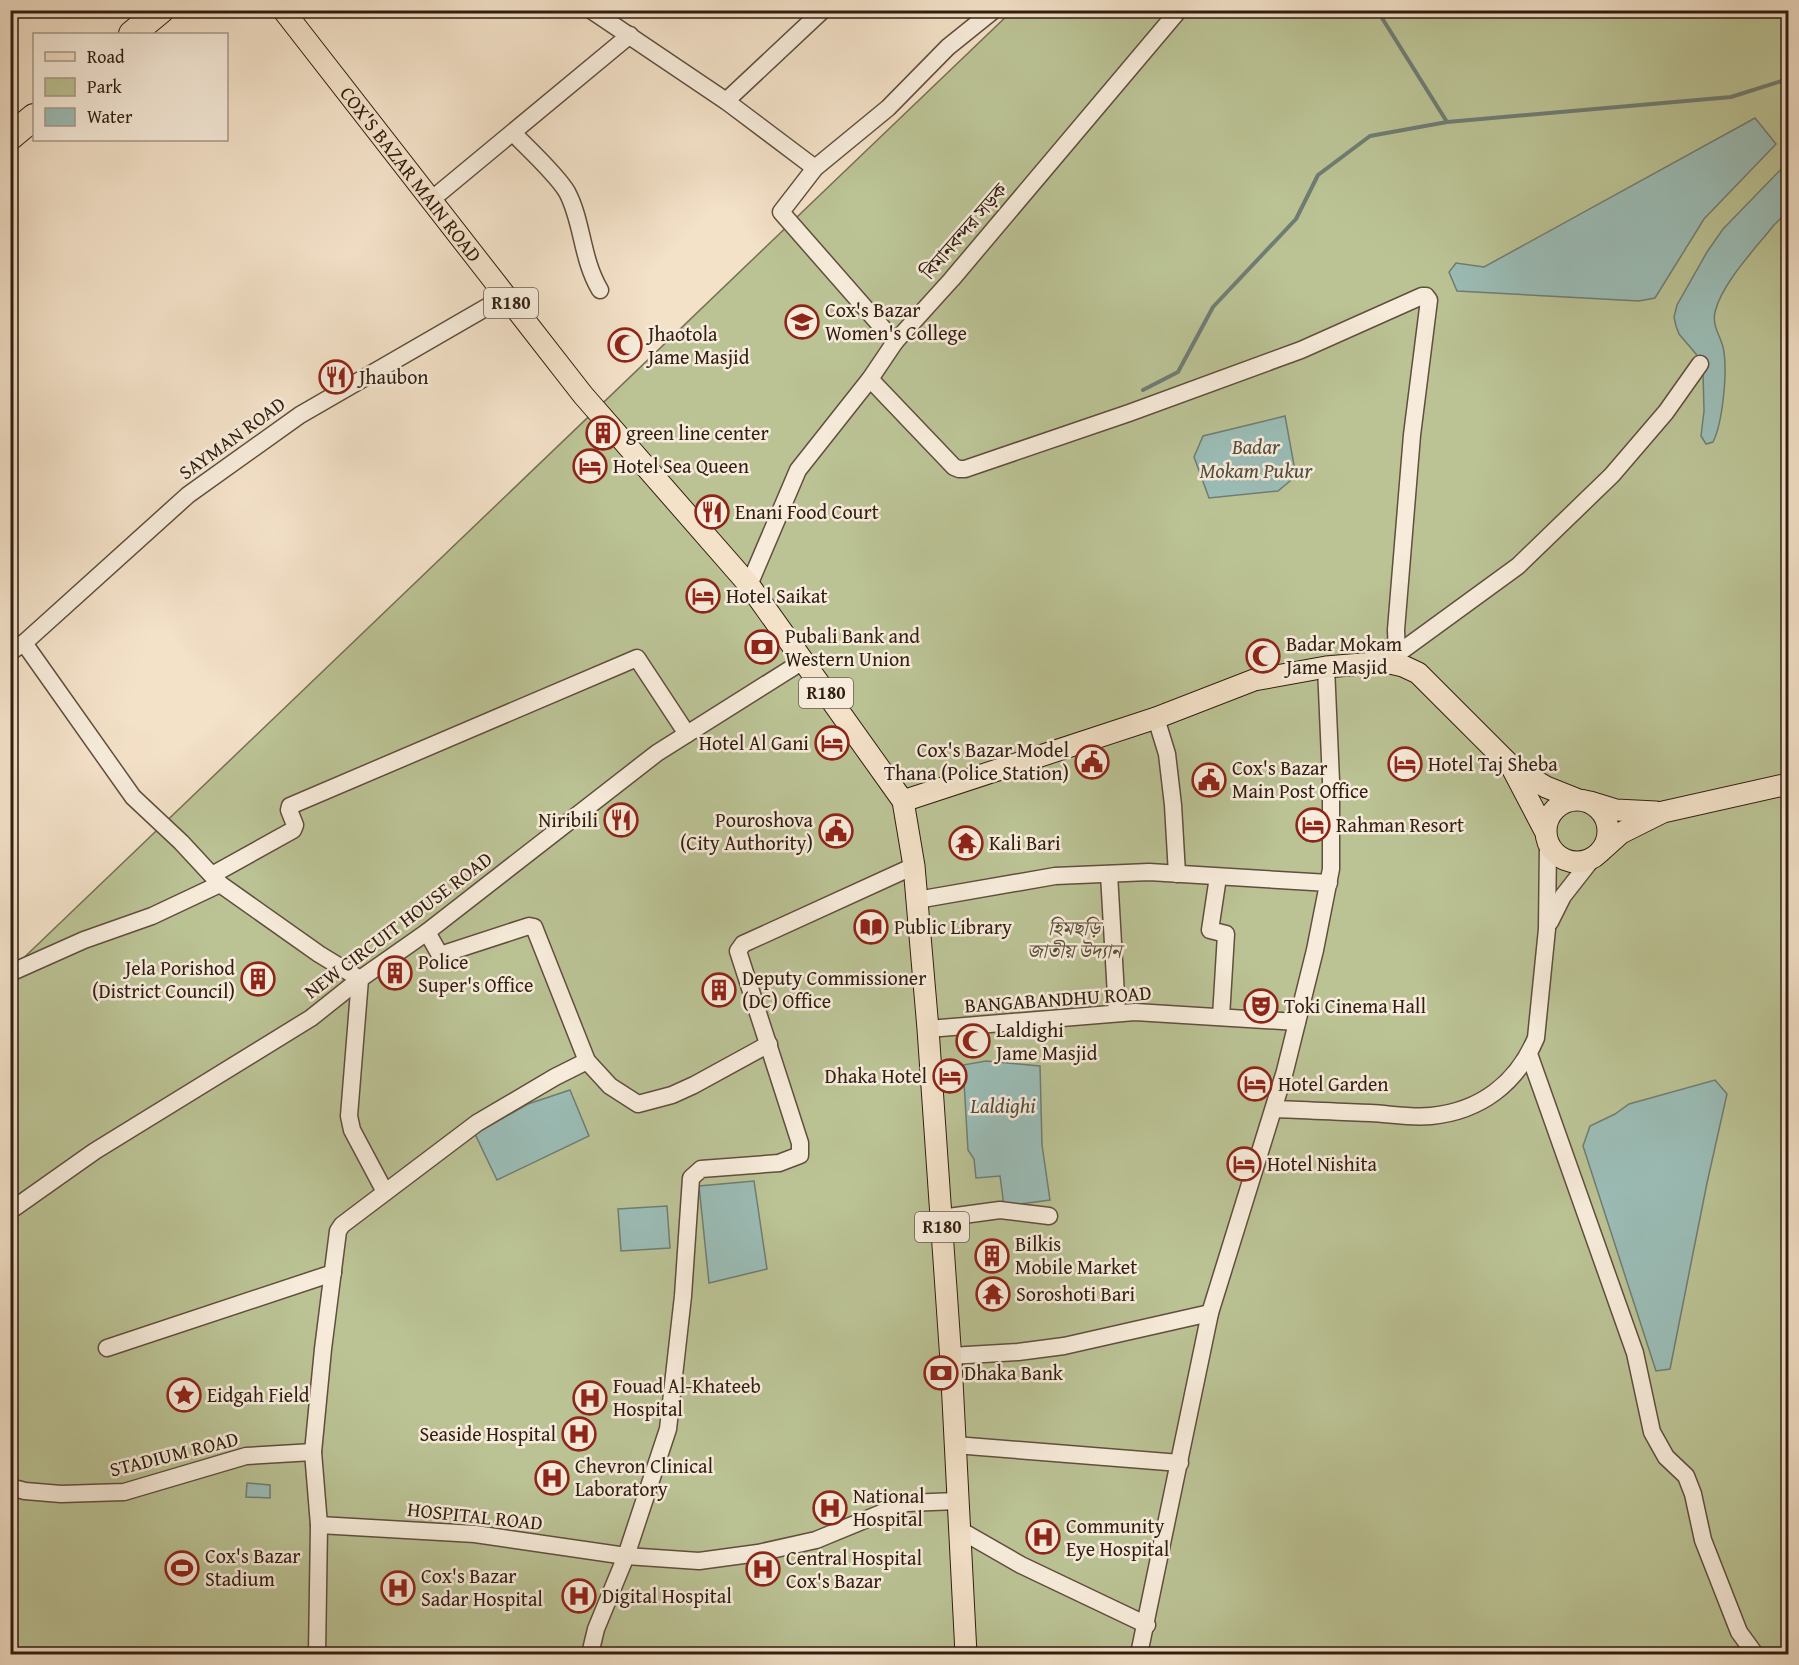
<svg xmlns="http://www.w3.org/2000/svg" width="1799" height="1665" viewBox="0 0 1799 1665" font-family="'Gentium Book Plus','Noto Serif Bengali',serif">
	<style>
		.green { fill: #bbc395; stroke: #767052; stroke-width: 1.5 }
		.water { fill: #9bbdb7; stroke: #707d74; stroke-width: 1.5 }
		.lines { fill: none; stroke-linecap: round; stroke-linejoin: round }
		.stream { stroke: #707d74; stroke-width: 4 }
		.minor-casing { stroke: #614e3e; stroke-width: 19 }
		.major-casing { stroke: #301d10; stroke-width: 23 }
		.highway-casing { stroke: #301d10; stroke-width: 28 }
		.minor { stroke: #f7ecdb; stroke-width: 16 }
		.major { stroke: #f3e1c8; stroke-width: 21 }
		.highway { stroke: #f3e1c8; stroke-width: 26 }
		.labels { text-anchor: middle; stroke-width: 5; stroke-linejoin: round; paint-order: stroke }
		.shield { fill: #f7ecdb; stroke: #6c5b4d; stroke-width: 1.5 }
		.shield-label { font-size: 18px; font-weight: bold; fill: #301d10 }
		.street-label { font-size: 20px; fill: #301d10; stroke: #f7ecdb }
		.poi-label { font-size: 20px; fill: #301d10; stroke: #f7ecdb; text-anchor: start }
		.park-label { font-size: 20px; font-style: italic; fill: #5a4f38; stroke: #f7ecdb }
		.water-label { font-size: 21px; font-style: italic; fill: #504d42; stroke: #f7ecdb }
	</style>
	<rect width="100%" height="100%" fill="#f3e1c8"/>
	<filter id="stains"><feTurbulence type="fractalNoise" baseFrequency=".00333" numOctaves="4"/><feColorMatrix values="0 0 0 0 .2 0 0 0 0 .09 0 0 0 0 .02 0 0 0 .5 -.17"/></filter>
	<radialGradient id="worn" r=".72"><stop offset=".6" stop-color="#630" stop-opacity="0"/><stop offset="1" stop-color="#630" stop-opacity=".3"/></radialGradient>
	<polygon class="green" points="1012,11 1788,11 1788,1654 11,1654 11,970"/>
	<g class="water">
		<polygon points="1755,118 1776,144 1704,219 1655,298 1639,301 1457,291 1449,272 1456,263 1484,267"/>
		<path d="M1788 162C1788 171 1791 201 1788 208 1786 214 1778 221 1774 225 1755 249 1722 283 1715 312 1712 326 1720 335 1723 347 1728 369 1723 422 1713 442L1706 444 1701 436 1704 411 1703 372 1696 354 1679 334 1676 326 1674 317 1677 305 1707 252 1723 229Z"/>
		<polygon points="1285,416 1296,476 1278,491 1209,498 1194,457 1203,436"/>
		<polygon points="986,1061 1040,1066 1042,1145 1050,1200 1004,1206 1000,1176 976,1178 974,1159 968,1150 963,1065"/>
		<polygon points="1715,1080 1727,1094 1707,1183 1670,1369 1656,1371 1583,1146 1590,1126 1615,1114 1629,1104"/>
		<polygon points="570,1090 589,1136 497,1180 475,1134 528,1104"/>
		<polygon points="754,1181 767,1269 709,1283 699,1186"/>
		<polygon points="667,1206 670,1248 621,1251 618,1209"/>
		<polygon points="247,1483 270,1485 270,1498 246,1497"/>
	</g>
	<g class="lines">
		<g class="stream">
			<polyline points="1377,10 1447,122"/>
			<polyline points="1143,390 1178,372 1213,307 1296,219 1318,175 1370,136 1447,122 1731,97 1788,79"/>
		</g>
		<defs>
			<g id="minor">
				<polyline points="591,10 726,101 815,168"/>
				<polyline points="726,101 823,10"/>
				<path d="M513 133C527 147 558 176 567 192 583 222 581 258 600 290"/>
				<polyline points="431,200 630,35"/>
				<polyline points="895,342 781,212 815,168 888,108 948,47 994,10"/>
				<polyline points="870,379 954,467 959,469 965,469 1129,413 1301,350 1422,296 1426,296 1429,300 1412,435 1396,630 1397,655"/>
				<polyline points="749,585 798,470 870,379 895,342 952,279 1179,10"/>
				<polyline points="24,643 133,797 181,842 220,884 319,954 360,979 349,1116 352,1130 385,1192"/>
				<polyline points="10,652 24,643 188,495 300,415 506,296"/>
				<polyline points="1389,660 1518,566 1612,475 1666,412 1700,364"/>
				<polyline points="1156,718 1167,754 1173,805 1177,874"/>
				<polyline points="1109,874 1117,1013"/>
				<polyline points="212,875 293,830 295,825 289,810 290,806 637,658 687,734"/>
				<polyline points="1218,877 1210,930 1226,934 1221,1017"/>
				<polyline points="917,900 1055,876 1149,872 1329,883"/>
				<polyline points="1550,922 1563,896 1592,859"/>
				<polyline points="427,932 440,955 529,926 534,927 587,1061 610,1086 638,1104 672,1095 694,1085 769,1044"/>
				<polyline points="10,973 84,940 152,916 220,884"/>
				<polyline points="928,1029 1135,1012 1297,1022"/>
				<polyline points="1529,1054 1635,1353 1652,1432 1666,1457 1686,1476 1693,1494 1703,1540 1739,1632 1755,1654"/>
				<path d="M1274 1109C1306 1110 1339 1112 1371 1113 1390 1114 1411 1118 1431 1116 1481 1111 1517 1083 1536 1038L1547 929 1548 844"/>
				<polyline points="10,1211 95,1151 311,1018 360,979 427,932 657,753 803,661"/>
				<polyline points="941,1218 1000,1210 1049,1216"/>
				<polyline points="107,1348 333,1273"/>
				<polyline points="950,1356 1018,1352 1064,1346 1210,1313"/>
				<polyline points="955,1445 1180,1463"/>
				<polyline points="10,1487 25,1491 61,1494 124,1492 246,1456 313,1452"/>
				<polyline points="319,1525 475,1534 626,1556 699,1561 758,1553 816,1540 906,1503 958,1501"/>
				<polyline points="960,1530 1021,1565 1147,1625"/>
				<polyline points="317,1654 319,1525 313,1452 323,1349 338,1231 342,1225 477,1123 555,1077 587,1061"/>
				<polyline points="590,1654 596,1629 626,1556 668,1429 683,1296 691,1178 701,1169 779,1163 800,1155 800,1143 738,951 743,944 914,866"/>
				<polyline points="1139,1654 1210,1313 1285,1071 1315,950 1331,869 1331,781 1326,667"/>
			</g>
			<g id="major">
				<path id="s1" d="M283 10 583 395 749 585 903 801 914 866 928 1029 951 1361 966 1654"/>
				<polyline points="1512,768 1545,831"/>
				<circle cx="1577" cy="831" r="31"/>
				<polyline points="903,801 1156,718 1254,680 1326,667 1386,662 1403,666 1418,673 1512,767 1546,787 1576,799"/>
				<polyline points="1590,802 1616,810 1656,812"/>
				<polyline points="1601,851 1621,833 1663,812 1788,784"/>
			</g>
			<g id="highway">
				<polyline points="132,34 161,10"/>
				<polyline points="10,137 34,117"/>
			</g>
		</defs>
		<use href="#minor" class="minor-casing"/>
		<use href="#major" class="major-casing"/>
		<use href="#highway" class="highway-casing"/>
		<use href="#minor" class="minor"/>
		<use href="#major" class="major"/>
		<use href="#highway" class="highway"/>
	</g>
	<defs>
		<symbol id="university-ring" viewBox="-11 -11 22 22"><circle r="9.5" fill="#f7ecdb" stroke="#8f2418" stroke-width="1.5"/><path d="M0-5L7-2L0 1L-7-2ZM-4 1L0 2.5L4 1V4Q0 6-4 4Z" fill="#8f2418"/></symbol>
		<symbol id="mosque-ring" viewBox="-11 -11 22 22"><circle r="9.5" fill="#f7ecdb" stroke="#8f2418" stroke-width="1.5"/><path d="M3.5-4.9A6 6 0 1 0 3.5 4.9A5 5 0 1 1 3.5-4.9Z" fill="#8f2418"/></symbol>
		<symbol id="restaurant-ring" viewBox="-11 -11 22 22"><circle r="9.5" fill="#f7ecdb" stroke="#8f2418" stroke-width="1.5"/><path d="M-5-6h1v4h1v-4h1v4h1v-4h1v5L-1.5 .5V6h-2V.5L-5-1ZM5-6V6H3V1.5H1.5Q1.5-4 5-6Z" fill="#8f2418"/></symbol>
		<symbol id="building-ring" viewBox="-11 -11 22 22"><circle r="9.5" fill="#f7ecdb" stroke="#8f2418" stroke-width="1.5"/><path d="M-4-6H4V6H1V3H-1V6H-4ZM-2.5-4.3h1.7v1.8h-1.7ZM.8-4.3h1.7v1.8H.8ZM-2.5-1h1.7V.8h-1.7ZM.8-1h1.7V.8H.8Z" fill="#8f2418"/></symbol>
		<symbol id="hotel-ring" viewBox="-11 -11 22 22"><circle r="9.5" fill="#f7ecdb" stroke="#8f2418" stroke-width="1.5"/><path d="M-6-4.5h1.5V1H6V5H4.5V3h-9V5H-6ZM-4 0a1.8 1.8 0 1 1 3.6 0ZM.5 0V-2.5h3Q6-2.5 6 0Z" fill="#8f2418"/></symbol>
		<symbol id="bank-ring" viewBox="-11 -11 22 22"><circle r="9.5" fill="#f7ecdb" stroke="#8f2418" stroke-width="1.5"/><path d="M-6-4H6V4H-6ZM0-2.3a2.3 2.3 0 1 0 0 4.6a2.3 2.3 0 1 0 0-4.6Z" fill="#8f2418"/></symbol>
		<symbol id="civic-ring" viewBox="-11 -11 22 22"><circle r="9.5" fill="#f7ecdb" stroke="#8f2418" stroke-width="1.5"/><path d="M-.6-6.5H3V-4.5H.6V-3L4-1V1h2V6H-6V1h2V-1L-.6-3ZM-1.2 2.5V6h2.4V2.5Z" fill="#8f2418"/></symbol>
		<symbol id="temple-ring" viewBox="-11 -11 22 22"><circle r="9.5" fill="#f7ecdb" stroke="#8f2418" stroke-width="1.5"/><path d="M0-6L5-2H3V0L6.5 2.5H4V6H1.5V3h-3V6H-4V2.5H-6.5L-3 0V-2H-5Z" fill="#8f2418"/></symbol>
		<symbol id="library-ring" viewBox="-11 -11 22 22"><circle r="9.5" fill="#f7ecdb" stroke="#8f2418" stroke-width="1.5"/><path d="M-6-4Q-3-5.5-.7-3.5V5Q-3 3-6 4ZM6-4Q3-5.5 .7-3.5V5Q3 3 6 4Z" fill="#8f2418"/></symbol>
		<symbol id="theatre-ring" viewBox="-11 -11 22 22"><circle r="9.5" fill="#f7ecdb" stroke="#8f2418" stroke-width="1.5"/><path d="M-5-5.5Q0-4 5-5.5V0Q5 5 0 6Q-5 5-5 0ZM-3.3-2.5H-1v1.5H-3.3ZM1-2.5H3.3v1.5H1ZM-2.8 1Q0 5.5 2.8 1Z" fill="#8f2418"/></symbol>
		<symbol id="sight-ring" viewBox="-11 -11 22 22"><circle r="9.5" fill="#f7ecdb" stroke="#8f2418" stroke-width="1.5"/><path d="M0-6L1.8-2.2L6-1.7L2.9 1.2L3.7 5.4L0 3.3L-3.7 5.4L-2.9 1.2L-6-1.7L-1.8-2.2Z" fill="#8f2418"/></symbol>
		<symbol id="hospital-ring" viewBox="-11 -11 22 22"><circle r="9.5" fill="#f7ecdb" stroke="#8f2418" stroke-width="1.5"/><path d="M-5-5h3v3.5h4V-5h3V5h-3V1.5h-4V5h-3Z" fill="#8f2418"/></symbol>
		<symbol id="stadium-ring" viewBox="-11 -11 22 22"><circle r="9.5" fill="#f7ecdb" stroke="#8f2418" stroke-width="1.5"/><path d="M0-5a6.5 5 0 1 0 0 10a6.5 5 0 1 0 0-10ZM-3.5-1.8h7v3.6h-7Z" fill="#8f2418"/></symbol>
	</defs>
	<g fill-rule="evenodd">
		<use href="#university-ring" x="783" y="303" width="38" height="38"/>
		<use href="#mosque-ring" x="606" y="326" width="38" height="38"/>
		<use href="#restaurant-ring" x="317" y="358" width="38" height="38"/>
		<use href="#building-ring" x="584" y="414" width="38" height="38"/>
		<use href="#hotel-ring" x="571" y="447" width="38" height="38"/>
		<use href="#restaurant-ring" x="693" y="493" width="38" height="38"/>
		<use href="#hotel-ring" x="684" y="577" width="38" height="38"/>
		<use href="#bank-ring" x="743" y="628" width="38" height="38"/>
		<use href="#mosque-ring" x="1244" y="637" width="38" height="38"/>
		<use href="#hotel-ring" x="813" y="724" width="38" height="38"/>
		<use href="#civic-ring" x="1073" y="743" width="38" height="38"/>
		<use href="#hotel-ring" x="1386" y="745" width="38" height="38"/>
		<use href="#civic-ring" x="1190" y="761" width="38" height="38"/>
		<use href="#restaurant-ring" x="602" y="801" width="38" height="38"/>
		<use href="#hotel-ring" x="1294" y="806" width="38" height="38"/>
		<use href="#civic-ring" x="817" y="812" width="38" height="38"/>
		<use href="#temple-ring" x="947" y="824" width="38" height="38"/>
		<use href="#library-ring" x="852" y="908" width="38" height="38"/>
		<use href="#building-ring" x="376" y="954" width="38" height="38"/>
		<use href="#building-ring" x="239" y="960" width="38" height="38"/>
		<use href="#building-ring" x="700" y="971" width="38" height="38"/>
		<use href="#theatre-ring" x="1242" y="987" width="38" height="38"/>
		<use href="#mosque-ring" x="954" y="1022" width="38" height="38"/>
		<use href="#hotel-ring" x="931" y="1057" width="38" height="38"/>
		<use href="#hotel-ring" x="1236" y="1065" width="38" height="38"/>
		<use href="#hotel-ring" x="1225" y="1145" width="38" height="38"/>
		<use href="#building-ring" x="973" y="1237" width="38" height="38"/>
		<use href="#temple-ring" x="974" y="1275" width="38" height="38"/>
		<use href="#bank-ring" x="922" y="1354" width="38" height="38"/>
		<use href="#sight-ring" x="165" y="1376" width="38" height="38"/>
		<use href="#hospital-ring" x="571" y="1379" width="38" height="38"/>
		<use href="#hospital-ring" x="560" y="1415" width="38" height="38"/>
		<use href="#hospital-ring" x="533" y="1459" width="38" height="38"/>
		<use href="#hospital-ring" x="811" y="1489" width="38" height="38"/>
		<use href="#hospital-ring" x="1024" y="1518" width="38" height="38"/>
		<use href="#stadium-ring" x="163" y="1549" width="38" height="38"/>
		<use href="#hospital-ring" x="744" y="1550" width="38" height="38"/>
		<use href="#hospital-ring" x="379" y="1569" width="38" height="38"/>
		<use href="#hospital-ring" x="560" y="1577" width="38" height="38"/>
	</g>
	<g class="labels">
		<g class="shield">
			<rect x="484" y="288" width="54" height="30" rx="4.5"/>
			<rect x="799" y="678" width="54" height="30" rx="4.5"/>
			<rect x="915" y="1212" width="54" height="30" rx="4.5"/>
		</g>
		<g class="shield-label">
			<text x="511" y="309">R180</text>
			<text x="826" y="699">R180</text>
			<text x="942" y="1233">R180</text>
		</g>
		<g class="street-label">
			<text dy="7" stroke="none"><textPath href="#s1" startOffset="208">COX'S BAZAR MAIN ROAD</textPath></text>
			<text transform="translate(964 231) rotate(-49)" y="7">বিমানবন্দর সড়ক</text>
			<text transform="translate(232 438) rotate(-36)" y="7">SAYMAN ROAD</text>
			<text transform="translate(398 925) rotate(-37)" y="7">NEW CIRCUIT HOUSE ROAD</text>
			<text transform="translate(1058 999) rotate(-4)" y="7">BANGABANDHU ROAD</text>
			<text transform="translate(174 1454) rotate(-14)" y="7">STADIUM ROAD</text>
			<text transform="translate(475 1516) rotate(6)" y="7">HOSPITAL ROAD</text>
		</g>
		<g class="poi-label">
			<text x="825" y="317">Cox's Bazar<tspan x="825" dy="23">Women's College</tspan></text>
			<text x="648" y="341">Jhaotola<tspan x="648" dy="23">Jame Masjid</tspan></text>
			<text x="359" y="384">Jhaubon</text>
			<text x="626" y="440">green line center</text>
			<text x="613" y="473">Hotel Sea Queen</text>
			<text x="735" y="519">Enani Food Court</text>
			<text x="726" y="603">Hotel Saikat</text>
			<text x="785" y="643">Pubali Bank and<tspan x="785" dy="23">Western Union</tspan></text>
			<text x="1286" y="651">Badar Mokam<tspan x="1286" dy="23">Jame Masjid</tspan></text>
			<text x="809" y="750" text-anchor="end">Hotel Al Gani</text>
			<text x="1069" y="757" text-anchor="end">Cox's Bazar Model<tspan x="1069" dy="23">Thana (Police Station)</tspan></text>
			<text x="1428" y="771">Hotel Taj Sheba</text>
			<text x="1232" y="775">Cox's Bazar<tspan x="1232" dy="23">Main Post Office</tspan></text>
			<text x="598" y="827" text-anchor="end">Niribili</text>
			<text x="813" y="827" text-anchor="end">Pouroshova<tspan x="813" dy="23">(City Authority)</tspan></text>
			<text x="1336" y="832">Rahman Resort</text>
			<text x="989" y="850">Kali Bari</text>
			<text x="894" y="934">Public Library</text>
			<text x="418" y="969">Police<tspan x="418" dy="23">Super's Office</tspan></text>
			<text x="235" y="975" text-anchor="end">Jela Porishod<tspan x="235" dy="23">(District Council)</tspan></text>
			<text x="742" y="985">Deputy Commissioner<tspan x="742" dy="23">(DC) Office</tspan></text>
			<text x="1284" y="1013">Toki Cinema Hall</text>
			<text x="996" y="1037">Laldighi<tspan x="996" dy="23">Jame Masjid</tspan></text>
			<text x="927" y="1083" text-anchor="end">Dhaka Hotel</text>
			<text x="1278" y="1091">Hotel Garden</text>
			<text x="1267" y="1171">Hotel Nishita</text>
			<text x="1015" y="1251">Bilkis<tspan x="1015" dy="23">Mobile Market</tspan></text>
			<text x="1016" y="1301">Soroshoti Bari</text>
			<text x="964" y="1380">Dhaka Bank</text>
			<text x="613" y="1393">Fouad Al-Khateeb<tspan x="613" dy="23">Hospital</tspan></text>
			<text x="207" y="1402">Eidgah Field</text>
			<text x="556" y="1441" text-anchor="end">Seaside Hospital</text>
			<text x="575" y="1473">Chevron Clinical<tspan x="575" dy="23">Laboratory</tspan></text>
			<text x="853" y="1503">National<tspan x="853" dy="23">Hospital</tspan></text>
			<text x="1066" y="1533">Community<tspan x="1066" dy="23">Eye Hospital</tspan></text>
			<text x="205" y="1563">Cox's Bazar<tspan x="205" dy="23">Stadium</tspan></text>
			<text x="786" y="1565">Central Hospital<tspan x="786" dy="23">Cox's Bazar</tspan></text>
			<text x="421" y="1583">Cox's Bazar<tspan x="421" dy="23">Sadar Hospital</tspan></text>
			<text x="602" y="1603">Digital Hospital</text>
		</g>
		<g class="park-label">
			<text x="1074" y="935">হিমছড়ি<tspan x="1074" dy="23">জাতীয় উদ্যান</tspan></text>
		</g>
		<g class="water-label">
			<text x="1256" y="454">Badar<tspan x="1256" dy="24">Mokam Pukur</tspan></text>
			<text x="1003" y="1113">Laldighi</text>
		</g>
	</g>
	<rect width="1799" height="1665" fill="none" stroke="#f3e1c8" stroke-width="36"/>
	<rect x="12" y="12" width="1775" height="1641" fill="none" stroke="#301d10" stroke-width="3"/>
	<rect x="18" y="18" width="1763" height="1629" fill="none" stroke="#301d10" stroke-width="1.5"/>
	<rect x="33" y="33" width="195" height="108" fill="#f7ecdb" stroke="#a7998a" stroke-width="1.5"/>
	<rect x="45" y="52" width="30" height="9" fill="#f3e1c8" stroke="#a7998a" stroke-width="1.5"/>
	<text x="87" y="63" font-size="18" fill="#301d10">Road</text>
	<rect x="45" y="78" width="30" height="18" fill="#bbc395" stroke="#a7998a" stroke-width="1.5"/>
	<text x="87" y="93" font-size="18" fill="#301d10">Park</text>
	<rect x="45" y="108" width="30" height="18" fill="#9bbdb7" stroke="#a7998a" stroke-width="1.5"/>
	<text x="87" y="123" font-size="18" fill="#301d10">Water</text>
	<rect width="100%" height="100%" filter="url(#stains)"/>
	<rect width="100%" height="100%" fill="url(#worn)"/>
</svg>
